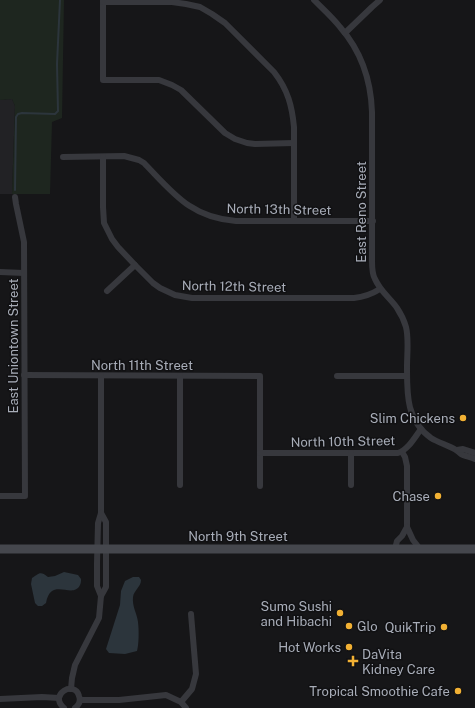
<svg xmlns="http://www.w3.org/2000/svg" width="475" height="708" viewBox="0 0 475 708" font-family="'Public Sans',sans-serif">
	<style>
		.built { fill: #222225 }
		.green { fill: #1e261f }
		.water { fill: #2c353c }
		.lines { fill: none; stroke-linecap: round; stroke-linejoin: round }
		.stream { stroke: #2c353c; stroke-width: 2 }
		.street { stroke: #37383d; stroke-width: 6 }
		.secondary { stroke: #45474d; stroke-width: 9 }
		.poi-dot { fill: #f2b134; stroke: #111113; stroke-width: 1.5 }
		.labels { text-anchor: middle; stroke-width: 3; stroke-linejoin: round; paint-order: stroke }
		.street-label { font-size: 13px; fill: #a8adb8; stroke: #111113 }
		.poi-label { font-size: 13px; fill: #a8adb8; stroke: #111113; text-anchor: end }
	</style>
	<rect width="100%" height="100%" fill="#161618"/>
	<polygon class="built" points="12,99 15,106 12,194 0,194 0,100"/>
	<polygon class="green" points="0,0 64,0 62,118 52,122 50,194 12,194 15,106 12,99 0,100"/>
	<g class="water">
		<path d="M64 572 78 575 81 579C81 581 81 583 80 585 73 600 51 576 46 603L42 606H38L35 603 31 584 32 578C40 573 40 571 48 577L55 576Z"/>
		<path d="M133 577H139L141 580C141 587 134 590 133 597 132 607 137 613 138 622 139 630 139 644 137 651L125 654 109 653 106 649 120 605 121 591 125 581Z"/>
	</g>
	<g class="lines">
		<polyline class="stream" points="15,190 16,117 18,114 22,113 55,114 58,111 57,64 60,0"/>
		<g class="street">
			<polyline points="103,0 103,80 159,80 172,85 181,90 225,133 235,139 247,143 255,144 294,143"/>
			<path d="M314 0C323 9 332 17 340 27 361 51 371 81 372 112V261C372 267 372 274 375 279 380 291 390 298 397 308 401 314 404 320 406 327 409 339 407 354 407 367 407 394 406 420 431 438 439 443 448 445 456 450 458 451 459 453 461 454 464 456 471 457 475 459"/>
			<path d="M103 2H172L186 4 200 7 212 14 225 23 274 72C288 90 292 106 294 127V221"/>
			<polyline points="345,33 372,7 380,0"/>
			<path d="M63 157 124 156 139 160 144 163C173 193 191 218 236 221H373"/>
			<path d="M103 157V207L104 223 112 239 118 247 135 265 153 283 160 288 175 295 192 298H354C364 297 372 294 380 289"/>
			<polyline points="0,272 24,273"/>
			<polyline points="107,291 135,265"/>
			<polyline points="24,375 260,376 260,486"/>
			<polyline points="101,376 101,513 98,523 97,563 97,586 101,596"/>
			<polyline points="337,376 407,376"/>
			<polyline points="457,450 463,449 475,453"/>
			<polyline points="402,452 405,457 407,466 407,527 413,540 420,549"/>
			<path d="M260 453H398C408 450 415 437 421 429"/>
			<polyline points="351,453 351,485"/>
			<polyline points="180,485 180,376"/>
			<polyline points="0,496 25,496 24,242 16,204 15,197"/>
			<polyline points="395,549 397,541 402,536 407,527"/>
			<polyline points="71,689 72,678 75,665 99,618 101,596 106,587 106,522 101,513"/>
			<polyline points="0,699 42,697 59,698"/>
			<polyline points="80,700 119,700 166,695 181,702 186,708"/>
			<polyline points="181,702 192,689 196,674 191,614"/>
			<path d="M64 708C48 694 75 680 79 696 81 701 79 705 75 708"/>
		</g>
		<polyline class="secondary" points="0,549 475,549"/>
	</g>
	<g class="poi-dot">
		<circle cx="463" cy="418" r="4"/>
		<circle cx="438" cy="496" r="4"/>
		<circle cx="340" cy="613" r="4"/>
		<circle cx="349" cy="626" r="4"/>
		<circle cx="444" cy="627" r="4"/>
		<circle cx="349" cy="647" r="4"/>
		<path d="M351 655h4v4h4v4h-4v4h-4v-4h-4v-4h4z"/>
		<circle cx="458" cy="691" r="4"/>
	</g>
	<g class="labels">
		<g class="street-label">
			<text transform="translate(279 209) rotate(1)" y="5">North 13th Street</text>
			<text transform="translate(361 212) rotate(-90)" y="5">East Reno Street</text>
			<text transform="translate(234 286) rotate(1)" y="5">North 12th Street</text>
			<text transform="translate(13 346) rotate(-90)" y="5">East Uniontown Street</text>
			<text x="142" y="370">North 11th Street</text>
			<text transform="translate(343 441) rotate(-1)" y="5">North 10th Street</text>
			<text x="238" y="541">North 9th Street</text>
		</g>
		<g class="poi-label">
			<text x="455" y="423">Slim Chickens</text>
			<text x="430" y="501">Chase</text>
			<text x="332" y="611">Sumo Sushi<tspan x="332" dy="15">and Hibachi</tspan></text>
			<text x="357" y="631" text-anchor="start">Glo</text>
			<text x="436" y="632">QuikTrip</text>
			<text x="341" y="652">Hot Works</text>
			<text x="362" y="659" text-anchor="start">DaVita<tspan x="362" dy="15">Kidney Care</tspan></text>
			<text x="450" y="696">Tropical Smoothie Cafe</text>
		</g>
	</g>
</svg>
